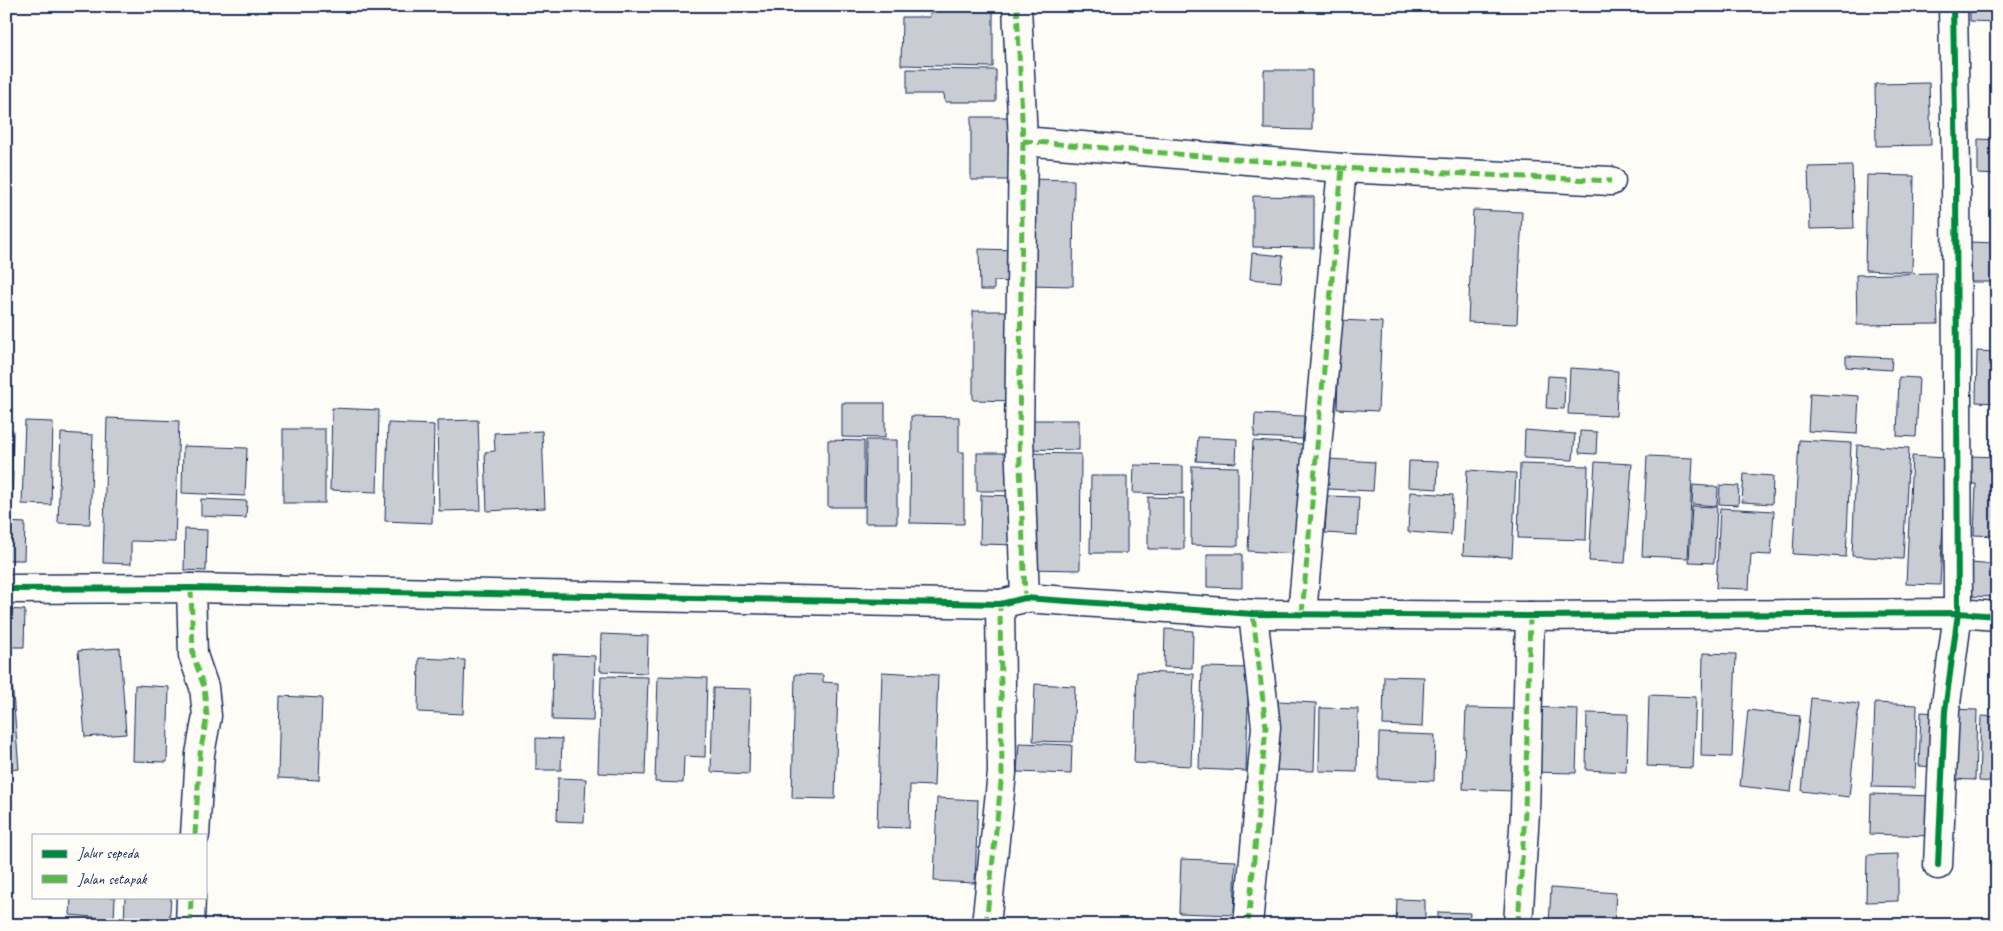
<svg xmlns="http://www.w3.org/2000/svg" width="2003" height="931" viewBox="0 0 2003 931" font-family="Caveat,sans-serif">
	<style>
		.building { fill: #c9ccd3; stroke: #1b2f5e }
		.lines { fill: none; stroke-linecap: round; stroke-linejoin: round }
		.street-casing { stroke: #1b2f5e; stroke-width: 31 }
		.street { stroke: #fdfcf7; stroke-width: 28 }
		.quiet { stroke: #58b947; stroke-width: 5; stroke-dasharray: 10 5; stroke-linecap: butt }
		.cycleway-casing { stroke: #fdfcf7; stroke-width: 9 }
		.cycleway { stroke: #00873e; stroke-width: 6 }
	</style>
	<rect width="100%" height="100%" fill="#fdfcf7"/>
	<filter id="ink" filterUnits="userSpaceOnUse"><feTurbulence type="fractalNoise" baseFrequency=".02" numOctaves="2"/><feDisplacementMap in="SourceGraphic" scale="10" xChannelSelector="R" yChannelSelector="G"/><feConvolveMatrix kernelMatrix="1 2 1 2 8 2 1 2 1" color-interpolation-filters="sRGB"/></filter>
	<g filter="url(#ink)">
		<g class="building">
			<polygon points="930,6 993,6 993,67 901,65 902,17 930,17"/>
			<polygon points="1970,6 1997,6 1997,22 1970,21"/>
			<polygon points="907,69 996,70 996,102 945,102 944,94 907,94"/>
			<polygon points="1264,70 1312,70 1312,130 1264,129"/>
			<polygon points="1929,83 1931,145 1876,146 1875,84"/>
			<polygon points="971,117 1008,117 1009,180 971,180"/>
			<polygon points="1978,139 1997,140 1997,175 1978,174"/>
			<polygon points="1852,166 1854,228 1810,229 1808,167"/>
			<polygon points="1867,175 1914,176 1912,272 1865,270"/>
			<polygon points="1027,179 1074,180 1073,286 1027,285"/>
			<rect x="1994" y="183" width="3" height="36"/>
			<polygon points="1253,196 1314,197 1314,248 1253,247"/>
			<polygon points="1473,210 1522,212 1517,324 1468,322"/>
			<polygon points="1969,242 1997,243 1997,282 1968,282"/>
			<polygon points="979,249 1016,250 1016,282 994,281 994,290 980,290"/>
			<polygon points="1252,253 1283,256 1281,282 1250,279"/>
			<polygon points="1936,273 1938,324 1857,325 1856,275"/>
			<polygon points="973,311 1019,311 1018,401 973,400"/>
			<polygon points="1340,320 1382,322 1378,411 1337,409"/>
			<polygon points="1977,351 1997,352 1997,403 1976,402"/>
			<polygon points="1846,356 1892,358 1891,370 1846,367"/>
			<polygon points="1570,368 1618,371 1616,416 1568,414"/>
			<polygon points="1548,376 1565,377 1564,409 1546,408"/>
			<polygon points="1899,377 1919,378 1916,437 1897,436"/>
			<polygon points="1810,393 1859,396 1857,434 1808,431"/>
			<polygon points="842,403 885,403 885,438 842,437"/>
			<polygon points="332,408 379,410 377,492 330,490"/>
			<polygon points="1255,414 1304,416 1303,439 1254,437"/>
			<polygon points="911,416 959,417 959,452 964,452 964,524 910,523"/>
			<polygon points="107,418 179,421 175,542 131,541 131,564 103,563"/>
			<polygon points="478,420 481,510 439,511 437,421"/>
			<polygon points="1028,420 1079,420 1079,450 1028,449"/>
			<polygon points="25,421 53,422 51,505 22,504"/>
			<polygon points="388,423 434,425 432,523 385,521"/>
			<rect x="283" y="429" width="42" height="74"/>
			<polygon points="6,430 13,430 12,471 6,471"/>
			<polygon points="1525,430 1575,434 1573,460 1524,458"/>
			<polygon points="542,431 545,508 487,511 485,452 495,451 494,433"/>
			<polygon points="1580,431 1597,432 1596,454 1579,453"/>
			<polygon points="61,433 93,435 90,524 58,523"/>
			<polygon points="1198,437 1237,439 1236,463 1196,461"/>
			<polygon points="828,440 864,441 864,507 828,507"/>
			<polygon points="866,440 897,440 897,523 865,523"/>
			<polygon points="1799,440 1851,443 1846,557 1793,554"/>
			<polygon points="1253,441 1303,444 1297,554 1248,551"/>
			<polygon points="1857,445 1909,448 1903,559 1852,556"/>
			<polygon points="183,446 247,448 245,496 182,493"/>
			<rect x="977" y="453" width="37" height="38"/>
			<polygon points="1025,453 1081,454 1080,570 1025,569"/>
			<polygon points="1647,456 1693,458 1688,558 1642,556"/>
			<polygon points="1912,456 1946,458 1940,585 1906,584"/>
			<polygon points="1970,456 1997,457 1997,536 1974,535 1976,484 1969,484"/>
			<polygon points="1329,459 1375,462 1373,491 1328,489"/>
			<polygon points="1409,461 1438,462 1437,489 1408,487"/>
			<polygon points="1595,462 1632,464 1625,563 1589,561"/>
			<polygon points="1520,464 1588,466 1586,540 1518,538"/>
			<polygon points="1134,465 1183,466 1183,494 1133,493"/>
			<polygon points="1192,466 1238,467 1238,546 1191,545"/>
			<polygon points="1467,470 1516,473 1512,557 1463,555"/>
			<polygon points="6,472 13,472 11,520 6,519"/>
			<polygon points="1744,474 1773,476 1772,504 1742,502"/>
			<polygon points="1091,476 1127,476 1127,553 1090,553"/>
			<polygon points="1693,485 1718,487 1717,506 1692,504"/>
			<polygon points="1720,485 1739,486 1738,505 1719,504"/>
			<polygon points="1410,492 1453,495 1451,535 1408,532"/>
			<polygon points="981,495 1017,496 1017,545 980,544"/>
			<polygon points="1327,496 1359,497 1357,535 1325,533"/>
			<polygon points="1148,497 1184,498 1184,549 1148,549"/>
			<polygon points="201,499 247,501 246,518 201,516"/>
			<polygon points="1692,506 1717,507 1714,563 1689,562"/>
			<polygon points="1720,508 1774,511 1771,555 1751,554 1749,589 1716,588"/>
			<polygon points="6,522 25,523 24,560 6,560"/>
			<polygon points="185,529 207,530 206,571 184,570"/>
			<polygon points="1207,554 1242,554 1242,588 1207,587"/>
			<polygon points="1970,563 1997,565 1997,597 1969,596"/>
			<polygon points="6,609 25,610 24,647 6,647"/>
			<polygon points="1165,629 1193,631 1192,668 1164,667"/>
			<polygon points="601,634 648,636 647,673 600,671"/>
			<polygon points="120,648 126,734 85,737 78,651"/>
			<polygon points="1703,653 1736,654 1732,757 1701,756"/>
			<polygon points="553,654 595,656 593,721 552,720"/>
			<polygon points="6,657 10,657 19,769 6,770"/>
			<polygon points="419,658 465,660 463,714 418,712"/>
			<polygon points="1202,667 1249,668 1246,771 1199,769"/>
			<polygon points="882,672 938,675 934,786 910,785 909,828 877,827"/>
			<polygon points="1137,672 1194,674 1191,766 1134,763"/>
			<polygon points="795,674 823,675 823,682 838,683 835,799 792,798"/>
			<polygon points="601,676 648,677 645,775 598,773"/>
			<polygon points="658,676 707,678 705,757 684,756 683,783 655,782"/>
			<polygon points="1384,676 1424,677 1422,727 1383,725"/>
			<polygon points="1035,684 1075,686 1073,742 1033,741"/>
			<polygon points="135,685 169,687 167,762 133,761"/>
			<polygon points="713,688 751,689 749,774 711,772"/>
			<polygon points="1649,695 1696,697 1693,768 1647,766"/>
			<polygon points="280,696 322,698 319,780 278,778"/>
			<polygon points="1811,698 1859,704 1849,797 1802,791"/>
			<polygon points="1278,701 1316,703 1314,771 1276,770"/>
			<polygon points="1875,703 1917,705 1915,788 1872,787"/>
			<polygon points="1532,707 1578,709 1576,773 1530,772"/>
			<polygon points="1320,708 1358,709 1357,772 1319,771"/>
			<polygon points="1466,708 1517,709 1514,791 1463,789"/>
			<polygon points="1950,709 1977,710 1975,780 1948,779"/>
			<polygon points="1748,710 1800,716 1791,792 1740,786"/>
			<polygon points="1921,712 1939,713 1937,767 1919,766"/>
			<polygon points="1587,713 1628,714 1626,772 1586,770"/>
			<polygon points="1981,716 1997,717 1997,782 1979,781"/>
			<polygon points="1379,733 1435,735 1434,781 1378,779"/>
			<polygon points="536,738 562,739 561,770 536,770"/>
			<polygon points="1019,743 1072,745 1071,774 1017,772"/>
			<polygon points="558,778 586,779 584,822 557,821"/>
			<polygon points="1871,794 1934,796 1933,836 1870,834"/>
			<polygon points="937,798 978,800 975,883 934,881"/>
			<polygon points="1898,854 1898,901 1866,902 1867,855"/>
			<polygon points="1181,859 1236,861 1234,915 1179,913"/>
			<polygon points="1551,888 1616,893 1614,925 1549,925"/>
			<polygon points="71,897 115,897 114,919 70,915"/>
			<polygon points="125,897 171,897 169,925 124,925"/>
			<polygon points="1397,899 1425,900 1425,925 1396,925"/>
			<polygon points="1438,912 1470,913 1469,925 1438,925"/>
		</g>
		<g class="lines">
			<defs>
				<g id="street">
					<polyline points="1017,6 1023,141 1019,437 1025,598"/>
					<polyline points="1023,141 1342,168 1611,181"/>
					<polyline points="191,588 193,655 204,687 207,716 200,754 195,835"/>
					<polyline points="6,589 191,588 1000,604 1025,598 1253,614 1530,616 1958,613 1997,616"/>
					<polyline points="1302,614 1342,168"/>
					<polyline points="1938,865 1945,711 1958,613 1956,173 1953,6"/>
					<polyline points="190,925 191,897"/>
					<polyline points="986,925 1002,773 1000,604"/>
					<polyline points="1248,925 1266,727 1253,614"/>
					<polyline points="1518,925 1525,812 1530,616"/>
				</g>
			</defs>
			<use href="#street" class="street-casing"/>
			<use href="#street" class="street"/>
			<g class="quiet">
				<polyline points="1017,6 1023,141 1019,437 1025,598"/>
				<polyline points="1023,141 1342,168 1611,181"/>
				<polyline points="191,588 193,655 204,687 207,716 200,754 195,835"/>
				<polyline points="1302,614 1342,168"/>
				<polyline points="190,925 191,897"/>
				<polyline points="986,925 1002,773 1000,604"/>
				<polyline points="1248,925 1266,727 1253,614"/>
				<polyline points="1518,925 1525,812 1530,616"/>
			</g>
			<defs>
				<g id="cycleway">
					<polyline points="6,589 191,588 1000,604 1025,598 1253,614 1530,616 1958,613 1997,616"/>
					<polyline points="1938,865 1945,711 1958,613 1956,173 1953,6"/>
				</g>
			</defs>
			<use href="#cycleway" class="cycleway-casing"/>
			<use href="#cycleway" class="cycleway"/>
		</g>
	</g>
	<rect width="2003" height="931" fill="none" stroke="#fdfcf7" stroke-width="25"/>
	<rect x="12" y="12" width="1978" height="906" fill="none" stroke="#1b2f5e" stroke-width="2" filter="url(#ink)"/>
	<rect x="32" y="834" width="175" height="65" fill="#fdfcf7" stroke="#a3aaba"/>
	<rect x="42" y="850" width="25" height="8" fill="#00873e" stroke="#a3aaba"/>
	<text x="78" y="858" font-size="15" fill="#1b2f5e">Jalur sepeda</text>
	<rect x="42" y="875" width="25" height="8" fill="#58b947" stroke="#a3aaba"/>
	<text x="78" y="884" font-size="15" fill="#1b2f5e">Jalan setapak</text>
</svg>
